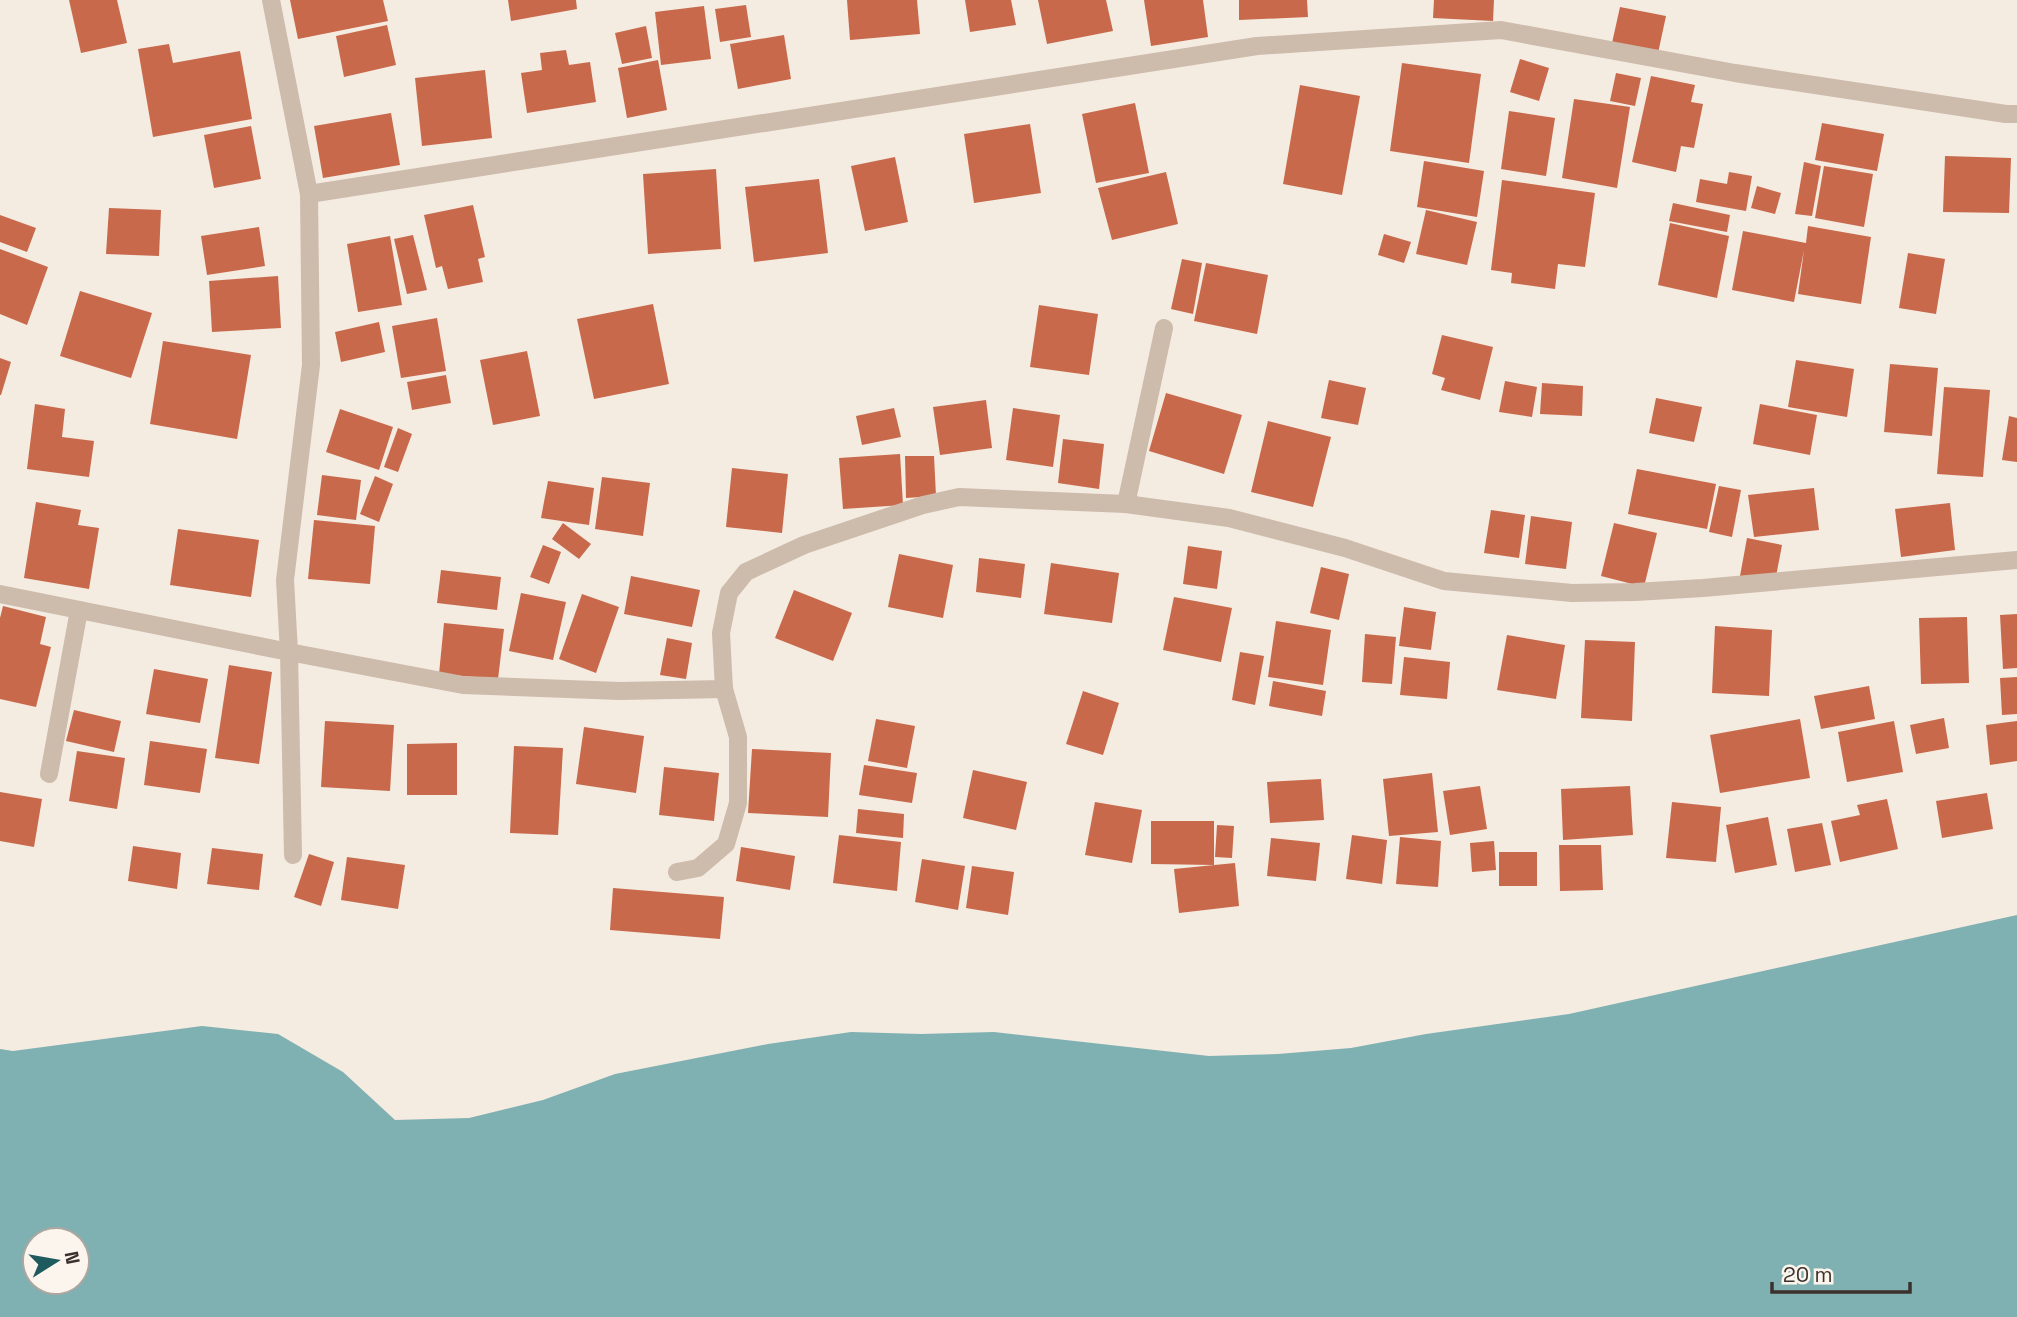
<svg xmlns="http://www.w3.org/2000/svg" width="2017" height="1317" viewBox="0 0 2017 1317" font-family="'Space Grotesk',sans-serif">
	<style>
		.water { fill: #7fb0b2; fill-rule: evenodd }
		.building { fill: #c8694b }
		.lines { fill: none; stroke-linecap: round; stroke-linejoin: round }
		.minor { stroke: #cdbbac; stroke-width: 18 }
	</style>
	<rect width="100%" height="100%" fill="#f4ebe1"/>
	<path class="water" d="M2017 915V1317H0V1049L13 1051 202 1026 278 1034 343 1072 395 1120 469 1118 543 1100 615 1074 768 1044 851 1032 921 1034 994 1032 1209 1056 1278 1054 1351 1048 1426 1034 1569 1014ZM35 1240H77V1282H35Z"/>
	<g class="building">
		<polygon points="69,0 117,0 127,43 81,53"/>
		<polygon points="290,0 383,0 388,21 298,39"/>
		<polygon points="508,0 576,0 577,9 511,21"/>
		<polygon points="847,0 917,0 920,34 850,40"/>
		<polygon points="965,0 1011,0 1016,25 970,32"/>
		<polygon points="1038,0 1106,0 1113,31 1047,44"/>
		<polygon points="1144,0 1203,0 1208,37 1151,46"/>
		<polygon points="1239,0 1307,0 1308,17 1239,20"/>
		<polygon points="1434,0 1494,0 1493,21 1433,18"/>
		<polygon points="746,5 751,37 720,42 715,9"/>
		<polygon points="704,6 711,59 661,65 655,12"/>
		<polygon points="1620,7 1666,16 1658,53 1612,43"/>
		<polygon points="387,25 396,65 344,77 336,36"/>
		<polygon points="646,26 652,58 622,64 615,33"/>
		<polygon points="784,35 791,79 738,89 730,44"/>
		<polygon points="169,44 173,63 240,51 252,119 153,137 138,49"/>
		<polygon points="566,50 569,65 590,62 596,102 527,113 521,73 542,70 540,53"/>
		<polygon points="1520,59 1549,68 1539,101 1510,92"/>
		<polygon points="658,60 667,110 627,118 618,68"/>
		<polygon points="1402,63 1481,74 1469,163 1390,151"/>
		<polygon points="485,70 492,138 422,146 415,78"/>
		<polygon points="1616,73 1641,78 1635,106 1610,101"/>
		<polygon points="1651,76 1695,85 1691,102 1703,104 1694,148 1681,146 1676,172 1632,162"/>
		<polygon points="1300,85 1360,96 1342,195 1283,184"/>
		<polygon points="1574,99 1630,107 1617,188 1562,178"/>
		<polygon points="1135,103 1149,173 1096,183 1082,114"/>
		<polygon points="1509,111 1555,118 1546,176 1501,169"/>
		<polygon points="391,113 400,165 323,178 314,126"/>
		<polygon points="1822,123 1884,134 1877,171 1815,160"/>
		<polygon points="1030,124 1041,193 974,203 964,134"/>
		<polygon points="251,126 261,179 214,188 204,135"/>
		<polygon points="1945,156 2011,158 2009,213 1943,212"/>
		<polygon points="895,157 908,222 865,231 851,166"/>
		<polygon points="1424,161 1484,171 1477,217 1417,207"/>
		<polygon points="1804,162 1821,166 1812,216 1795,214"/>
		<polygon points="1824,166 1873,174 1864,227 1815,218"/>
		<polygon points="716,169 721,249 648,254 643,174"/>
		<polygon points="1166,172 1178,224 1112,240 1098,188"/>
		<polygon points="1729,172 1752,176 1746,211 1696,202 1700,179 1727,184"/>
		<polygon points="819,179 828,253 754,262 745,187"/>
		<polygon points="1502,180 1595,193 1585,267 1558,264 1555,289 1511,283 1512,273 1491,270"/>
		<polygon points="1757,186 1781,193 1775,214 1751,208"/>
		<polygon points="1673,203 1730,215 1727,232 1669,221"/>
		<polygon points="473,205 485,257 478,259 483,282 448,289 442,266 436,268 424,215"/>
		<polygon points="109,208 161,210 159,256 106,254"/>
		<polygon points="1426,210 1477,222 1467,265 1416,254"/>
		<polygon points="0,215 36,228 27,252 0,242"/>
		<polygon points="1670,223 1729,236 1717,298 1658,285"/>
		<polygon points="1808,226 1871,237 1861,304 1798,294 1804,250 1794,302 1732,290 1743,231 1806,243"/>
		<polygon points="259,227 265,266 207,275 201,236"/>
		<polygon points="1384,234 1411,242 1404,263 1378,255"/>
		<polygon points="413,235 427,290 407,294 394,239"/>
		<polygon points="390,236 402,305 358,312 347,244"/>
		<polygon points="0,249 48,267 27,325 0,314"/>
		<polygon points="1908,253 1945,259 1936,314 1899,308"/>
		<polygon points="1182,259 1202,263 1193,314 1171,309"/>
		<polygon points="1206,263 1268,275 1257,334 1194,321"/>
		<polygon points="278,276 281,328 212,332 209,281"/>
		<polygon points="80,291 152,313 131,378 60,356"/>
		<polygon points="653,304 669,384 594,399 577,319"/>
		<polygon points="1039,305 1098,314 1089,375 1030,367"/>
		<polygon points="437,318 446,371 401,378 392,326"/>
		<polygon points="379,322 385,352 341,362 335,332"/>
		<polygon points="1442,335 1493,347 1480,400 1441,390 1445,378 1432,374"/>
		<polygon points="163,341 251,355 237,439 150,424"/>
		<polygon points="527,351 540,416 493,425 480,360"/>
		<polygon points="0,358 11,362 1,395 0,395"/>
		<polygon points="1796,360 1854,369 1847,417 1788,407"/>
		<polygon points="1890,364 1938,368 1932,436 1884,432"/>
		<polygon points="446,375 451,403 412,410 407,382"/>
		<polygon points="1329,380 1366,388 1358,425 1321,418"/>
		<polygon points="1505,381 1537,387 1532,417 1499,412"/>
		<polygon points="1542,383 1583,386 1582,416 1540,414"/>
		<polygon points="1944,387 1990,390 1983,477 1937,474"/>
		<polygon points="1166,393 1242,415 1224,474 1149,451"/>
		<polygon points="1656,398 1702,407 1694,442 1649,433"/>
		<polygon points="986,400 992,448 940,455 933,407"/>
		<polygon points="35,404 65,409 62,437 94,441 89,477 27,469"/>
		<polygon points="1760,404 1817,415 1810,455 1753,444"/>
		<polygon points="894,408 901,437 862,445 856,416"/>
		<polygon points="1013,408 1060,415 1053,467 1006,460"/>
		<polygon points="340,409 393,427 379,470 326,452"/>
		<polygon points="2009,416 2017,418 2017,462 2002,460"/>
		<polygon points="1268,421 1331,437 1313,507 1251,492"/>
		<polygon points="398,428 412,434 398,472 384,467"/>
		<polygon points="1063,439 1104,444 1099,489 1058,483"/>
		<polygon points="900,454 903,505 843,509 839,458"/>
		<polygon points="905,456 934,456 936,496 906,498"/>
		<polygon points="732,468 788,474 782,533 726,527"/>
		<polygon points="1637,469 1716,484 1707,529 1628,514"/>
		<polygon points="322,475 361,480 356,520 317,515"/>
		<polygon points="375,476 393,484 379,522 360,514"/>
		<polygon points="602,477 650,483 643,536 595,529"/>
		<polygon points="548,481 594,488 589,525 541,518"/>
		<polygon points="1719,486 1741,490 1732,537 1709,532"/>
		<polygon points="1814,488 1819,530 1754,537 1748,495"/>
		<polygon points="36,502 81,510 78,525 99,528 89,589 24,578"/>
		<polygon points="1950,503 1955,550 1901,557 1895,509"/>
		<polygon points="1491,510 1525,515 1519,558 1484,553"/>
		<polygon points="1531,516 1572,522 1566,569 1525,564"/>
		<polygon points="314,520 375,526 370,584 308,579"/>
		<polygon points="563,523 591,544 579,559 552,539"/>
		<polygon points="1614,523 1657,533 1644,587 1601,576"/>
		<polygon points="178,529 259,540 251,597 170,585"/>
		<polygon points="1747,538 1782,545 1775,582 1740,576"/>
		<polygon points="543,545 561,552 549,584 530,577"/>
		<polygon points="1188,546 1222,551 1217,589 1183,584"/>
		<polygon points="899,554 953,565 943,618 888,607"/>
		<polygon points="979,558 1025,564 1021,598 976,592"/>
		<polygon points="1051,563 1119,573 1112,623 1044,614"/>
		<polygon points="1321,567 1349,574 1339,620 1310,613"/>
		<polygon points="441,570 501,577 497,610 437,603"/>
		<polygon points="631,576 700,590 692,627 624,614"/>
		<polygon points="794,590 852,613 833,661 775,638"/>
		<polygon points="521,593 566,602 553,660 509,651"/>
		<polygon points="582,594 619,607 596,673 559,659"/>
		<polygon points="1174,597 1232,608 1221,662 1163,650"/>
		<polygon points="3,606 46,617 40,644 51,647 36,707 0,699 0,618"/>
		<polygon points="1404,607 1436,612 1431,650 1399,646"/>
		<polygon points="2017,614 2017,668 2003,669 2000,615"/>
		<polygon points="1967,617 1969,683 1921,684 1919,618"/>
		<polygon points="1276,621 1331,630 1323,685 1268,677"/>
		<polygon points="444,623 504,629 498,679 439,674"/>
		<polygon points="1715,626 1772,630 1769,696 1712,693"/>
		<polygon points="1365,634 1396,637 1392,684 1362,682"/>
		<polygon points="1507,635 1565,645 1556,699 1497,690"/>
		<polygon points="667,638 692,643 686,679 660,675"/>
		<polygon points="1585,640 1635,642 1632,721 1581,718"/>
		<polygon points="1240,652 1264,656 1255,705 1232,700"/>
		<polygon points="1404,657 1450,662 1447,699 1400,695"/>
		<polygon points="229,665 272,672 259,764 215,758"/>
		<polygon points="154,669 208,679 200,723 146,714"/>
		<polygon points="2017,677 2017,714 2002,715 2000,678"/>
		<polygon points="1273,681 1326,691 1322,716 1269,706"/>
		<polygon points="1869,686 1875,719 1821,729 1814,696"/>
		<polygon points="1083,691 1119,703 1103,755 1066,744"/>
		<polygon points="74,710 121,721 114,752 66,741"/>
		<polygon points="1944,718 1949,748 1916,754 1910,725"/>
		<polygon points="876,719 915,726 907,768 868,761"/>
		<polygon points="1800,719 1810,778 1720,793 1710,735"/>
		<polygon points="325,721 394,725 390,791 321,787"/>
		<polygon points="1894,721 1903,772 1847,782 1838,732"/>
		<polygon points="2017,721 2017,761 1990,765 1986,725"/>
		<polygon points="584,727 644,736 636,793 576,784"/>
		<polygon points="150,741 207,749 200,793 144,785"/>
		<polygon points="457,743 457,795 407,795 407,744"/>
		<polygon points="514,746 563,748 558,835 510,833"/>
		<polygon points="752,749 831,753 828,817 748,813"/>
		<polygon points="77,751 125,758 117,809 69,801"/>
		<polygon points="864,765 917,773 912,803 859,795"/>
		<polygon points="664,767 719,773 714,821 659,815"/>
		<polygon points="973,770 1027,782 1016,830 963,818"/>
		<polygon points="1432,773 1438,832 1389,836 1383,779"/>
		<polygon points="1321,779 1324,820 1270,823 1267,782"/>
		<polygon points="1480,786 1487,829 1450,835 1443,791"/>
		<polygon points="1630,786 1633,835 1563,840 1561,789"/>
		<polygon points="0,792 42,799 34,847 0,841"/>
		<polygon points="1987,793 1993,829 1942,838 1936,801"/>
		<polygon points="1887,799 1898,849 1840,862 1831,821 1860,815 1857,805"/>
		<polygon points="1095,802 1142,810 1132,863 1085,855"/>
		<polygon points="1672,802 1721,807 1716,862 1666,858"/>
		<polygon points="858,809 904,814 903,838 856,833"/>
		<polygon points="1768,817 1777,865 1735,873 1726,825"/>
		<polygon points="1151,821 1214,821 1214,865 1151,864"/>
		<polygon points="1822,823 1831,865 1795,872 1787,829"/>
		<polygon points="1217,825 1234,826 1232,858 1215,857"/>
		<polygon points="839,835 901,842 897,891 833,883"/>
		<polygon points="1352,835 1387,840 1382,884 1346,879"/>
		<polygon points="1400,837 1441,841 1438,887 1396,884"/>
		<polygon points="1271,838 1320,843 1316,881 1267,876"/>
		<polygon points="1494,841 1496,870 1472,872 1470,843"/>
		<polygon points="1559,845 1601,845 1603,890 1560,891"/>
		<polygon points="133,846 181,853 177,889 128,881"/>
		<polygon points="741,847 795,856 790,890 736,881"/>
		<polygon points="212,848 263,854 259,890 207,884"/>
		<rect x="1499" y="852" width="38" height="34"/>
		<polygon points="309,854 334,862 321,906 294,897"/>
		<polygon points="347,857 405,865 398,909 341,900"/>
		<polygon points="922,859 965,866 958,910 915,902"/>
		<polygon points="1235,863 1239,906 1179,913 1174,869"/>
		<polygon points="972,866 1014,872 1008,915 966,908"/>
		<polygon points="613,888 724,897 720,939 610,930"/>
	</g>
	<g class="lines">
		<g class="minor">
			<polyline points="271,0 309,194 311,365 285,580 289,652 463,685 620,691 724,689 721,633 729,593 746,572 804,545 923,505 959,497 1126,504 1229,518 1345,548 1444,581 1572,593 1635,592 1703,588 2017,560"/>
			<polyline points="309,194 1257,46 1501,30 1735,73 2006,114 2017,114"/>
			<polyline points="1126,504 1164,328"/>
			<polyline points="0,594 289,652 293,855"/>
			<polyline points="49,774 79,610"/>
			<polyline points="677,872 698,868 726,844 738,803 738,737 724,689"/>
		</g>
	</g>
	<g transform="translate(56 1261) rotate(79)"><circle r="33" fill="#fbf5ee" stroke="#aea6a0" stroke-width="2"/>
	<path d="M0-5L12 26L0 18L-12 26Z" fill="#1f5a5e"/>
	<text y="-10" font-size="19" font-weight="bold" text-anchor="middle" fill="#3b302b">N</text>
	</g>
	<path d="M1772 1282v10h138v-10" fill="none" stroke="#3b302b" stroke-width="3.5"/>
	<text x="1783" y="1282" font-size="21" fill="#3b302b" stroke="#fbf5ee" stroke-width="5" paint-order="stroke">20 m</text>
</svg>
